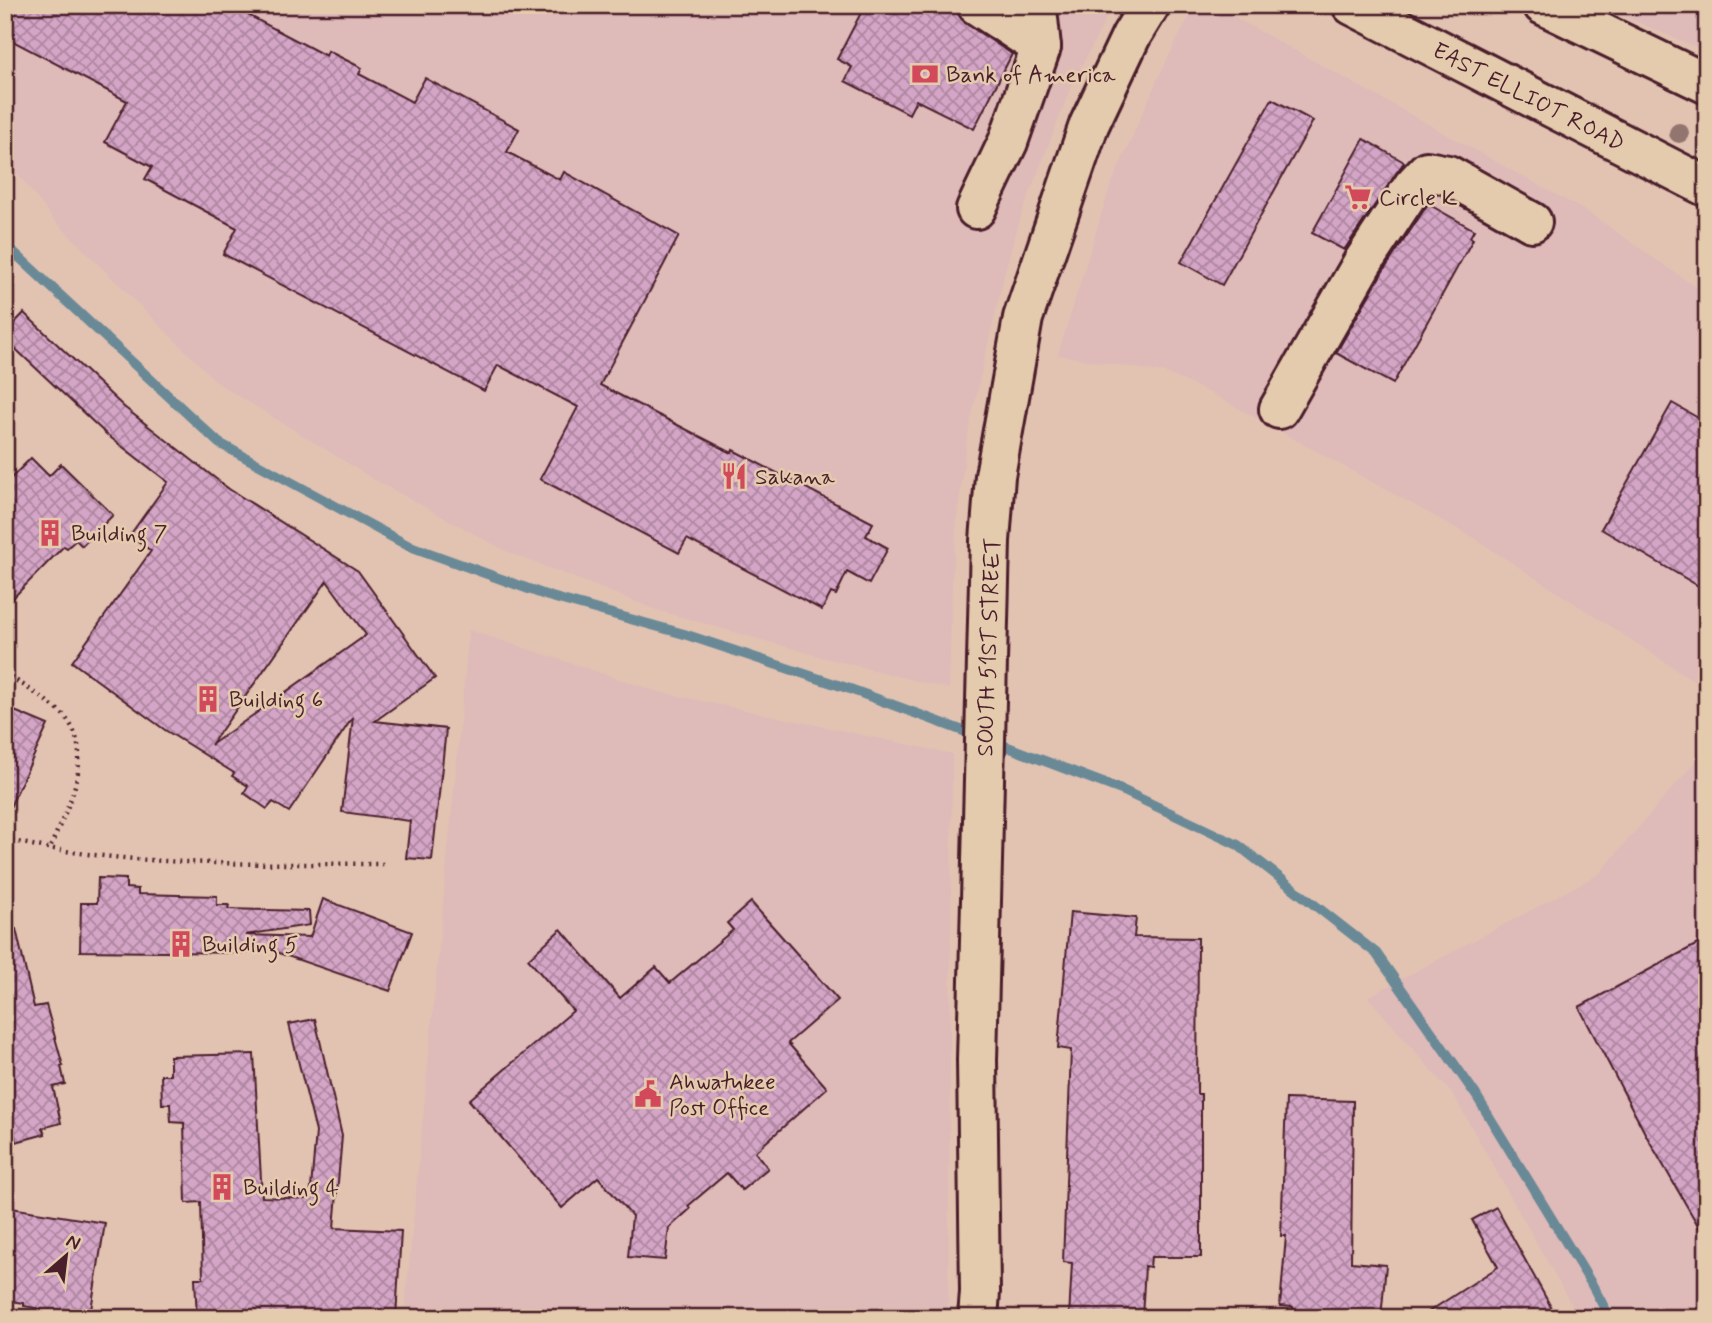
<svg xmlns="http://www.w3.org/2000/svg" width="1712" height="1323" viewBox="0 0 1712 1323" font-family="Mynerve,sans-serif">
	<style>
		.built { fill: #debab8 }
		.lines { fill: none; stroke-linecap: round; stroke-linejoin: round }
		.stream { stroke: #6a8996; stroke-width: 10 }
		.building { fill: url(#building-cross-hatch); stroke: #4a1f2b; stroke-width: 2; fill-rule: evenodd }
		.minor-casing { stroke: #4a1f2b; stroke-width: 44 }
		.major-casing { stroke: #4a1f2b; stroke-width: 44 }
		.path { stroke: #4a1f2b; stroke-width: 4.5; stroke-dasharray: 2 5; stroke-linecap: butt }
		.minor { stroke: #e5cbad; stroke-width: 38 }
		.major { stroke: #e5cbad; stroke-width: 38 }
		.tree { fill: #93746f }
		.labels { text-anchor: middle; stroke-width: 5; stroke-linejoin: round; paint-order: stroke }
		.poi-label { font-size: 23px; fill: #4a1f2b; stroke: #e5cbad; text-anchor: start }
		.street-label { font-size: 23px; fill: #4a1f2b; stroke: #e5cbad }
	</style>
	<defs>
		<pattern id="building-cross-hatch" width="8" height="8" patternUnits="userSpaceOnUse" patternTransform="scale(1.75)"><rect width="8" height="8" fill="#d4a5c6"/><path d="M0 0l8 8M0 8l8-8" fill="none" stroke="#ae86a1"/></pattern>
	</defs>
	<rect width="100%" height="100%" fill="#e2c3b2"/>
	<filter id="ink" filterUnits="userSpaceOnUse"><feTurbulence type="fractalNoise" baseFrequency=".0143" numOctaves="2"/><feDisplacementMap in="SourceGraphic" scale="14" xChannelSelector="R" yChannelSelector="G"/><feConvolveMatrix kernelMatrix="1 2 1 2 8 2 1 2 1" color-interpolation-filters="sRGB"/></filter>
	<g filter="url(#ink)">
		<g class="built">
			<polygon points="5,5 1113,5 1071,87 1022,213 1007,263 981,373 967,439 957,518 952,581 949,689 822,657 657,610 508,552 375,480 218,383 53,219 5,157"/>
			<polygon points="1195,5 1212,5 1589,213 1707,295 1707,689 1474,538 1209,392 1166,373 1058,355 1109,190 1159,76"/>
			<polygon points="1598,5 1707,5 1707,52"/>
			<polygon points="469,630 659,692 952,754 948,1318 404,1318"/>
			<polygon points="1707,748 1707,1318 1579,1318 1454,1096 1368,997 1599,874"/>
		</g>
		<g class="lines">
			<g class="stream">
				<polyline points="5,244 219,443 407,545 548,596 684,634 850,689 977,736"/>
				<polyline points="992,741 1124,791 1238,845 1376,953 1476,1095 1591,1283 1610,1318"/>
			</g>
		</g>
		<g class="building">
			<polygon points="18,5 229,5 326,56 328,51 362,68 359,74 412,102 425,78 519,129 507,152 560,180 564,172 679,236 600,385 732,453 733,450 873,523 866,536 888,548 869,584 847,572 836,595 831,593 822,610 687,539 679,553 540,479 578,407 498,365 484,391 223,254 237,228 145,179 152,167 105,142 127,101 5,37 5,29"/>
			<polygon points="865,5 946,5 957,11 965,23 1012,54 974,129 916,100 909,114 845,81 852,67 837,59"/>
			<polygon points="1272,99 1313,121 1222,285 1181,262"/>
			<polygon points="1364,139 1404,162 1344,250 1312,233"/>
			<polygon points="1428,204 1474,230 1470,237 1473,239 1393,384 1336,353 1382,273"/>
			<path d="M24 313 124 407 229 489 358 571 435 678 375 721 446 729 432 860 406 858 410 821 342 812 353 717 289 812 273 802 267 809 244 793 248 786 232 776 234 773 165 730 72 662 151 551 130 535 168 482 106 434 5 339V333ZM327 581 366 635 211 745Z"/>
			<polygon points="1672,403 1707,423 1707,591 1601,529"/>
			<polygon points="31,458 49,476 61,464 113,515 82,546 76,540 67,548 64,546 5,606 5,484"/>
			<polygon points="5,707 48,725 5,818"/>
			<polygon points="98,878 126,879 126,888 138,889 138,894 217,896 217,905 229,905 228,909 309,911 310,925 245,935 310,937 323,899 412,932 390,991 246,942 247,953 80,951 81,903 97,903"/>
			<polygon points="751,902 838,1000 788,1043 827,1088 755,1152 768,1168 742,1190 727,1173 688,1206 690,1209 669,1228 665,1260 628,1257 632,1216 598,1177 562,1208 469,1100 573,1011 528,959 561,929 620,998 656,967 670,983 733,930 727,923"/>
			<polygon points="1070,912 1136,918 1134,937 1198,938 1197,1094 1201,1094 1201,1257 1151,1257 1150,1267 1145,1266 1142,1318 1069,1318 1072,1263 1063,1262 1071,1050 1058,1048"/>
			<polygon points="16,929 34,1007 46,1005 63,1066 61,1066 65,1084 53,1087 61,1123 42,1128 45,1134 16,1142 14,1134 5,1136 5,930"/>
			<polygon points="1707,939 1707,1241 1647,1137 1579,1007"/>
			<polygon points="315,1019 342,1136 334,1228 401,1231 396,1318 197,1318 195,1278 203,1278 201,1202 186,1203 184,1123 171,1122 170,1104 162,1104 161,1075 170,1075 170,1056 254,1054 262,1197 310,1199 316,1132 289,1024"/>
			<polygon points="1286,1099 1353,1101 1351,1262 1386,1265 1381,1318 1292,1318 1293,1307 1280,1306 1286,1236 1281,1236"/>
			<polygon points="5,1207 105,1223 90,1316 71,1313 70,1318 41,1318 41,1309 24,1306 24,1303 5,1300"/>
			<polygon points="1496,1207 1557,1318 1419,1318 1498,1267 1472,1220"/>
		</g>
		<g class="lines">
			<defs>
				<g id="minor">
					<polyline points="977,5 1041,47"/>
					<polyline points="976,209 1008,142 1041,47 1037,9 1035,5"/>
					<polyline points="1279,409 1363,262 1413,186 1427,171 1448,175 1532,222"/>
					<polyline points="978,1318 980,1292 977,1060 990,541 995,476 1023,318 1089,125 1131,36 1150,5"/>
				</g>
				<g id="major">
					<polyline points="1352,5 1707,187"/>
					<polyline points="1543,5 1707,84"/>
				</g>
			</defs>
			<use href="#minor" class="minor-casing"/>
			<use href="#major" class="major-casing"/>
			<g class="path">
				<path d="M5 673C17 681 61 709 67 719 96 761 66 808 50 848"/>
				<path d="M5 839C129 869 258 863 384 864"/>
			</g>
			<use href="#minor" class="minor"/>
			<use href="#major" class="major"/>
		</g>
		<circle class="tree" cx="1679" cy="133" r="10"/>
	</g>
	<defs>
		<symbol id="bank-bare" viewBox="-9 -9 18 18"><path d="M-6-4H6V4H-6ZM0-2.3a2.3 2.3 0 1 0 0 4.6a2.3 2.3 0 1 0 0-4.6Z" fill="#d1495b" stroke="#e5cbad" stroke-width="2.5" paint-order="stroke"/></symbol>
		<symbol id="supermarket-bare" viewBox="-9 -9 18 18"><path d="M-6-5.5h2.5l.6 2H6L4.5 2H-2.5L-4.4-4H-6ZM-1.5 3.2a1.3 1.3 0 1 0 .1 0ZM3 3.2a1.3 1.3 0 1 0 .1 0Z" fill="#d1495b" stroke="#e5cbad" stroke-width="2.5" paint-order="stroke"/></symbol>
		<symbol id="restaurant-bare" viewBox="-9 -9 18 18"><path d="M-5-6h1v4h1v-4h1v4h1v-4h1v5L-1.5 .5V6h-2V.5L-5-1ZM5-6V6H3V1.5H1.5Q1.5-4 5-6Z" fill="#d1495b" stroke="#e5cbad" stroke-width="2.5" paint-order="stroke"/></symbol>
		<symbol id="building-bare" viewBox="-9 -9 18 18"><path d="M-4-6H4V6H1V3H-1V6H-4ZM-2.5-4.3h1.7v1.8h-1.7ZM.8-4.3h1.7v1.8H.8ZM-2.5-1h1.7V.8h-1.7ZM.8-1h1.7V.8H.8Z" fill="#d1495b" stroke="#e5cbad" stroke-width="2.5" paint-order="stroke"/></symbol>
		<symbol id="civic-bare" viewBox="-9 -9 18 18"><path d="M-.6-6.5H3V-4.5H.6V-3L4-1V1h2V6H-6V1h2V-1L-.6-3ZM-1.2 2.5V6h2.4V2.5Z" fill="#d1495b" stroke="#e5cbad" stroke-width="2.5" paint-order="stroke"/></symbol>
	</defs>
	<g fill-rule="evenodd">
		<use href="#bank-bare" x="906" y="55" width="38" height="38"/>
		<use href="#supermarket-bare" x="1339" y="178" width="38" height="38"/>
		<use href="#restaurant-bare" x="715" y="457" width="38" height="38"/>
		<use href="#building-bare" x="31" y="514" width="38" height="38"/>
		<use href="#building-bare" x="189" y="680" width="38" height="38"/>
		<use href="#building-bare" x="162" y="925" width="38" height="38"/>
		<use href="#civic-bare" x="629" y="1075" width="38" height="38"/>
		<use href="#building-bare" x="203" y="1168" width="38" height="38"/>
	</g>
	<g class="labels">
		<g class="poi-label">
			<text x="946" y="82">Bank of America</text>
			<text x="1379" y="205">Circle K</text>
			<text x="755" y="484">Sakana</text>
			<text x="71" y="541">Building 7</text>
			<text x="229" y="707">Building 6</text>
			<text x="202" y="952">Building 5</text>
			<text x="669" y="1089">Ahwatukee<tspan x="669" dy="26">Post Office</tspan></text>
			<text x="243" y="1195">Building 4</text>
		</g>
		<g class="street-label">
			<text transform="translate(1529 96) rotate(27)" y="8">EAST ELLIOT ROAD</text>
			<text transform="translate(988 647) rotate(-88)" y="8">SOUTH 51ST STREET</text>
		</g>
	</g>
	<rect width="1712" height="1323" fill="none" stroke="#e5cbad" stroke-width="28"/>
	<rect x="14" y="14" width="1684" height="1295" fill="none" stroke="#4a1f2b" stroke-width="2.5" filter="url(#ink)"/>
	<g transform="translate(66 1256) rotate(28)" stroke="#e5cbad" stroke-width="5" paint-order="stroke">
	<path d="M0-5L12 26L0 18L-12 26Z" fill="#4a1f2b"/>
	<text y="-10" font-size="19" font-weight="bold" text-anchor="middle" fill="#4a1f2b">N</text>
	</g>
</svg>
